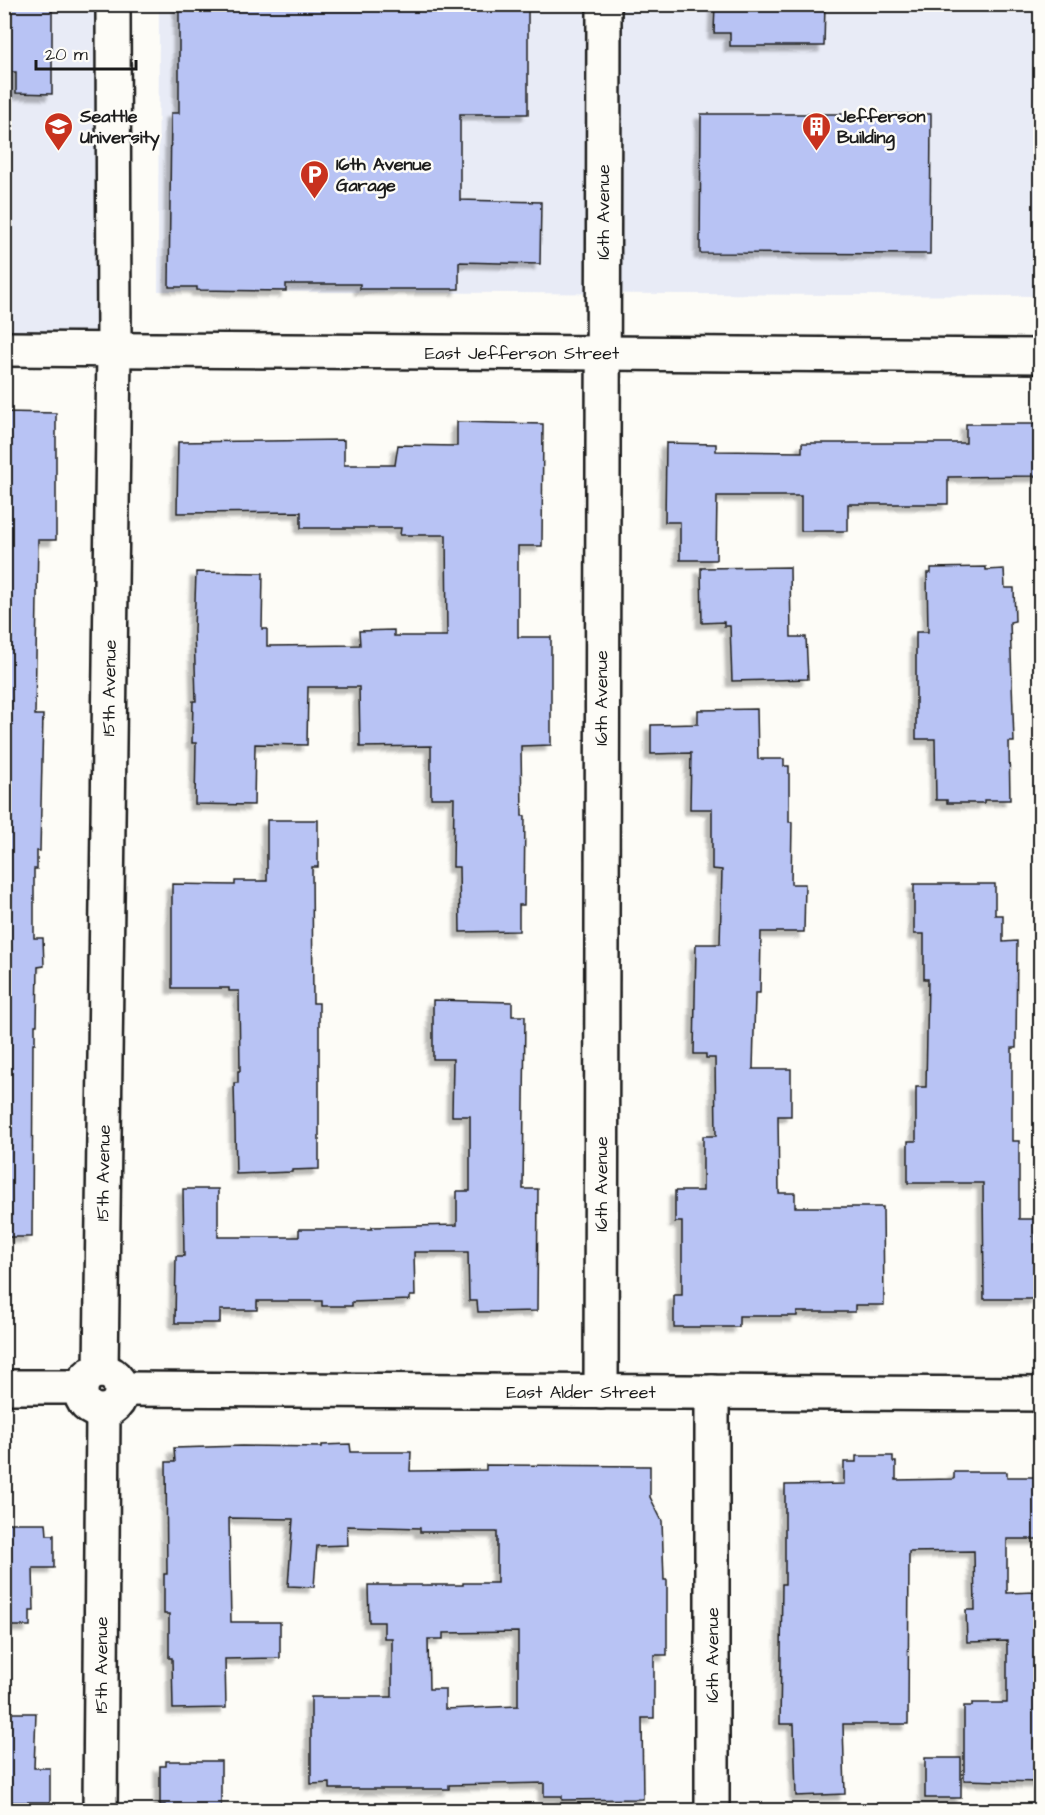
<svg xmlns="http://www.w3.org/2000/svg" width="1045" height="1815" viewBox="0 0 1045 1815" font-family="'Architects Daughter',sans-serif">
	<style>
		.built { fill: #e8ebf6 }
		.building { fill: #b8c3f4; stroke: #1c1c1c; stroke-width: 1.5; fill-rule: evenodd; filter: url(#shadow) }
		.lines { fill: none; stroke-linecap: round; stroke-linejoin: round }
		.street-casing { stroke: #1c1c1c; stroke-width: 38 }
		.secondary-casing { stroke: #1c1c1c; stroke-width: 38 }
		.street { stroke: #fdfcf7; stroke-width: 33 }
		.secondary { stroke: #fdfcf7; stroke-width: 33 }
		.labels { text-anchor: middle; stroke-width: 5; stroke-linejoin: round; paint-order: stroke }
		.poi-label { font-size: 18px; font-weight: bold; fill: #1c1c1c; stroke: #fdfcf7; text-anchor: start }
		.street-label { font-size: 18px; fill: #1c1c1c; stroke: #fdfcf7 }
	</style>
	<defs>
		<filter id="shadow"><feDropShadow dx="-5.5" dy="5.5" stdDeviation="1.5" flood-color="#0004"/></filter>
	</defs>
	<rect width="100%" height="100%" fill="#fdfcf7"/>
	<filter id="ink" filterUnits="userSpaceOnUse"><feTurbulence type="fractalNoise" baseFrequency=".0167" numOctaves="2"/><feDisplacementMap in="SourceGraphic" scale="12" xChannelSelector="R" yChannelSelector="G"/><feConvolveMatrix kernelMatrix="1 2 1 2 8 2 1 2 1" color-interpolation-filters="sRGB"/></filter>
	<g filter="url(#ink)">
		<g class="built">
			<polygon points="5,5 113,5 114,350 5,349"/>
			<polygon points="159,5 1040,5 1040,296 158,291"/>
		</g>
		<g class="building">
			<polygon points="4,4 52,4 52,94 16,93 16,72 4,72"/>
			<polygon points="179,4 528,4 528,114 460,114 460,200 541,202 540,264 459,262 459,289 360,289 360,284 286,284 286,291 197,290 197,287 169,287 171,113 179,113"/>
			<polygon points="715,4 825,4 824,46 730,46 730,33 714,33"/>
			<polygon points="701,114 931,114 930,254 700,253"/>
			<polygon points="4,412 56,413 56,540 38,540 35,715 43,715 40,851 37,851 37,869 34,869 34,938 43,938 44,966 38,967 37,1025 35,1025 35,1043 33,1043 32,1237 4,1237"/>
			<polygon points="457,422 543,424 542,546 518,546 518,637 551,637 551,745 521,746 522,816 525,816 524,905 519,905 519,931 460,932 459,867 453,867 454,798 431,798 431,746 360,747 359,687 308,687 307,745 255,744 254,805 195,804 196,743 192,743 193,701 196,701 194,630 196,572 263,573 262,629 267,629 267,646 360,645 359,631 394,630 394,636 447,636 446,535 400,535 401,528 301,528 301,512 177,513 178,442 344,440 344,465 395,465 398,445 457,446"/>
			<polygon points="966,424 1041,424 1041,476 948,477 948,504 848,504 848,531 801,531 801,496 717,496 716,560 680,560 680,522 665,522 666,443 716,444 716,451 802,452 802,443 966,443"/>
			<polygon points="790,567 791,637 806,637 808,679 732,681 730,626 724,626 724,622 702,623 701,568"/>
			<polygon points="986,567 986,570 1004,569 1005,588 1014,588 1015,621 1010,622 1014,742 1009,742 1010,800 984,800 984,803 947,803 947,800 936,800 935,739 916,739 916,632 928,632 927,573 931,573 931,568"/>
			<polygon points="757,709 758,759 784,759 784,766 789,766 789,822 792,822 791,884 805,884 804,932 761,932 760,993 755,993 755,995 753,1069 791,1069 791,1116 778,1116 779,1193 795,1193 795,1207 883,1207 884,1305 855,1305 855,1312 797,1312 797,1316 739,1316 739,1327 674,1327 674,1295 682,1295 682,1222 675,1222 675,1191 703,1191 703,1136 716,1136 715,1058 706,1058 706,1054 694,1054 696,944 720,944 722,870 712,869 712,809 690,809 691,753 651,754 651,725 698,724 698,710"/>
			<polygon points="267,820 318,820 318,867 312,867 313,1003 319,1003 319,1169 292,1170 292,1172 236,1174 234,1083 238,1083 238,1071 240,1071 239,991 229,991 229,988 172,988 172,884 235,885 235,881 267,881"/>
			<polygon points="914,884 995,884 995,915 1003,915 1003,942 1017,941 1016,1048 1012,1048 1012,1141 1019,1141 1019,1219 1035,1219 1036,1299 984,1299 983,1183 908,1183 908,1141 916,1141 916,1087 926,1087 928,979 924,979 924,934 914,934"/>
			<polygon points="433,1000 512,1002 512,1016 525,1016 523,1189 538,1189 537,1311 478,1312 477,1301 469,1301 468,1252 414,1252 415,1296 410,1296 410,1300 352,1302 352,1306 322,1306 322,1301 257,1301 257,1310 220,1310 220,1323 175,1323 176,1256 184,1256 183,1189 218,1189 218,1237 299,1237 299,1229 372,1229 372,1227 457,1225 457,1191 470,1191 470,1116 452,1116 453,1059 433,1059"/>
			<path d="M350 1444 351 1452H411L410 1471 486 1470V1465L650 1466V1497L662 1521 664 1580H667V1655H654V1718H642L643 1799 562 1800V1796H544V1783L449 1785V1789H330V1783L311 1784V1697H392V1638H384V1622H369L368 1585H463V1583H497V1532H420V1528L347 1526 348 1545 317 1546 314 1587 288 1586 293 1519 229 1518 231 1622H280V1658L225 1659 226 1708 173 1709 172 1658H169V1614H164V1574H167L166 1462H175L174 1448 242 1446 322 1447V1445ZM518 1632V1706L445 1709V1689H429L428 1639H443V1633Z"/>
			<polygon points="856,1456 893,1456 893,1462 896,1462 896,1480 954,1479 954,1472 1007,1472 1007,1477 1041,1477 1041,1539 1007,1539 1007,1593 1035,1592 1035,1594 1041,1594 1041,1782 964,1780 964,1706 972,1706 972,1703 1007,1703 1007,1641 967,1642 966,1610 975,1610 974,1551 909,1552 908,1724 843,1724 845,1794 796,1796 794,1724 780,1724 782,1584 785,1584 785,1485 844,1484 844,1462 856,1462"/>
			<polygon points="4,1523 46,1523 47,1535 54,1535 54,1568 33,1568 34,1611 30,1611 30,1626 4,1626"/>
			<polygon points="4,1713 36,1713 34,1768 50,1768 50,1802 4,1802"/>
			<rect x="925" y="1758" width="36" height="40"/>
			<polygon points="166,1761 221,1761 221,1809 165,1809 165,1805 160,1805 160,1766 166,1766"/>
		</g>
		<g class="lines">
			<defs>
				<g id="street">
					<circle cx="101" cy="1391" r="20"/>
					<polyline points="101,1371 114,350 113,4"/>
					<polyline points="4,1387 80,1387"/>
					<polyline points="121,1389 1040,1394"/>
					<polyline points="601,1392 604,4"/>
					<polyline points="712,1392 712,1810"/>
					<polyline points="100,1810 103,1412"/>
				</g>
				<polyline id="secondary" points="4,349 1040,356"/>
			</defs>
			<use href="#street" class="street-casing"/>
			<use href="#secondary" class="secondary-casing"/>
			<use href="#street" class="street"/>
			<use href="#secondary" class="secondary"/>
		</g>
	</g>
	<defs>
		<symbol id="university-pin" viewBox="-11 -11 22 30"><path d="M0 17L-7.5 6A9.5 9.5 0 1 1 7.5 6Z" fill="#c8321e" stroke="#fdfcf7"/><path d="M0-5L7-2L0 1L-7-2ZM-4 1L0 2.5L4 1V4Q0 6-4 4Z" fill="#fff"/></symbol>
		<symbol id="building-pin" viewBox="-11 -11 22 30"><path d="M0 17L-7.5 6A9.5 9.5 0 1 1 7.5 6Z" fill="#c8321e" stroke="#fdfcf7"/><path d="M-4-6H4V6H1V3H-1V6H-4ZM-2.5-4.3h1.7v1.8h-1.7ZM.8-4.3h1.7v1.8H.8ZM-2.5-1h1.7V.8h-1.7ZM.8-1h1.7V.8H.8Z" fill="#fff"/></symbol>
		<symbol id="parking-pin" viewBox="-11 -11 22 30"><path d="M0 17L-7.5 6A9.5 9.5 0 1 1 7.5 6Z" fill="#c8321e" stroke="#fdfcf7"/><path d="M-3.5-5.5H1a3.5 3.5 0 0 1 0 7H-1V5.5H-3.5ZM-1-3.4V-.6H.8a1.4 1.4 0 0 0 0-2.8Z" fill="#fff"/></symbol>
	</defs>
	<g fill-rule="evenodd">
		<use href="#university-pin" x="42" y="110" width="33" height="45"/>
		<use href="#building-pin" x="800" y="110" width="33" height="45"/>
		<use href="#parking-pin" x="298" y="158" width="33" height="45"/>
	</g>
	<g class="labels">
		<g class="poi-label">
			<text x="80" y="122">Seattle<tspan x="80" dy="21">University</tspan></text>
			<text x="837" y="122">Jefferson<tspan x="837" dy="21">Building</tspan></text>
			<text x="336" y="170">16th Avenue<tspan x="336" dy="21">Garage</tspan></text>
		</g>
		<g class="street-label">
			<text transform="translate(603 212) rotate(-90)" y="6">16th Avenue</text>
			<text x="522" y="359">East Jefferson Street</text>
			<text transform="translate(109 688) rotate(-89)" y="6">15th Avenue</text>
			<text transform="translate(601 698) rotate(-90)" y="6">16th Avenue</text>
			<text transform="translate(103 1173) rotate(-89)" y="6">15th Avenue</text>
			<text transform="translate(601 1184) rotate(-90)" y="6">16th Avenue</text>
			<text x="581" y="1398">East Alder Street</text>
			<text transform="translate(712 1655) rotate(-90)" y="6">16th Avenue</text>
			<text transform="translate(101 1665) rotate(-90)" y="6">15th Avenue</text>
		</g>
	</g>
	<rect width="1045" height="1815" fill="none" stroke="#fdfcf7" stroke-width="24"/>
	<rect x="12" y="12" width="1021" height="1791" fill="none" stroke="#1c1c1c" stroke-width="2" filter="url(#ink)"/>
	<path d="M36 60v9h100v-9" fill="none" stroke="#1c1c1c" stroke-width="3"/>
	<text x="45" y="60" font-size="18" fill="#1c1c1c" stroke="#fdfcf7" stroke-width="4.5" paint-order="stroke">20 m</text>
</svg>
